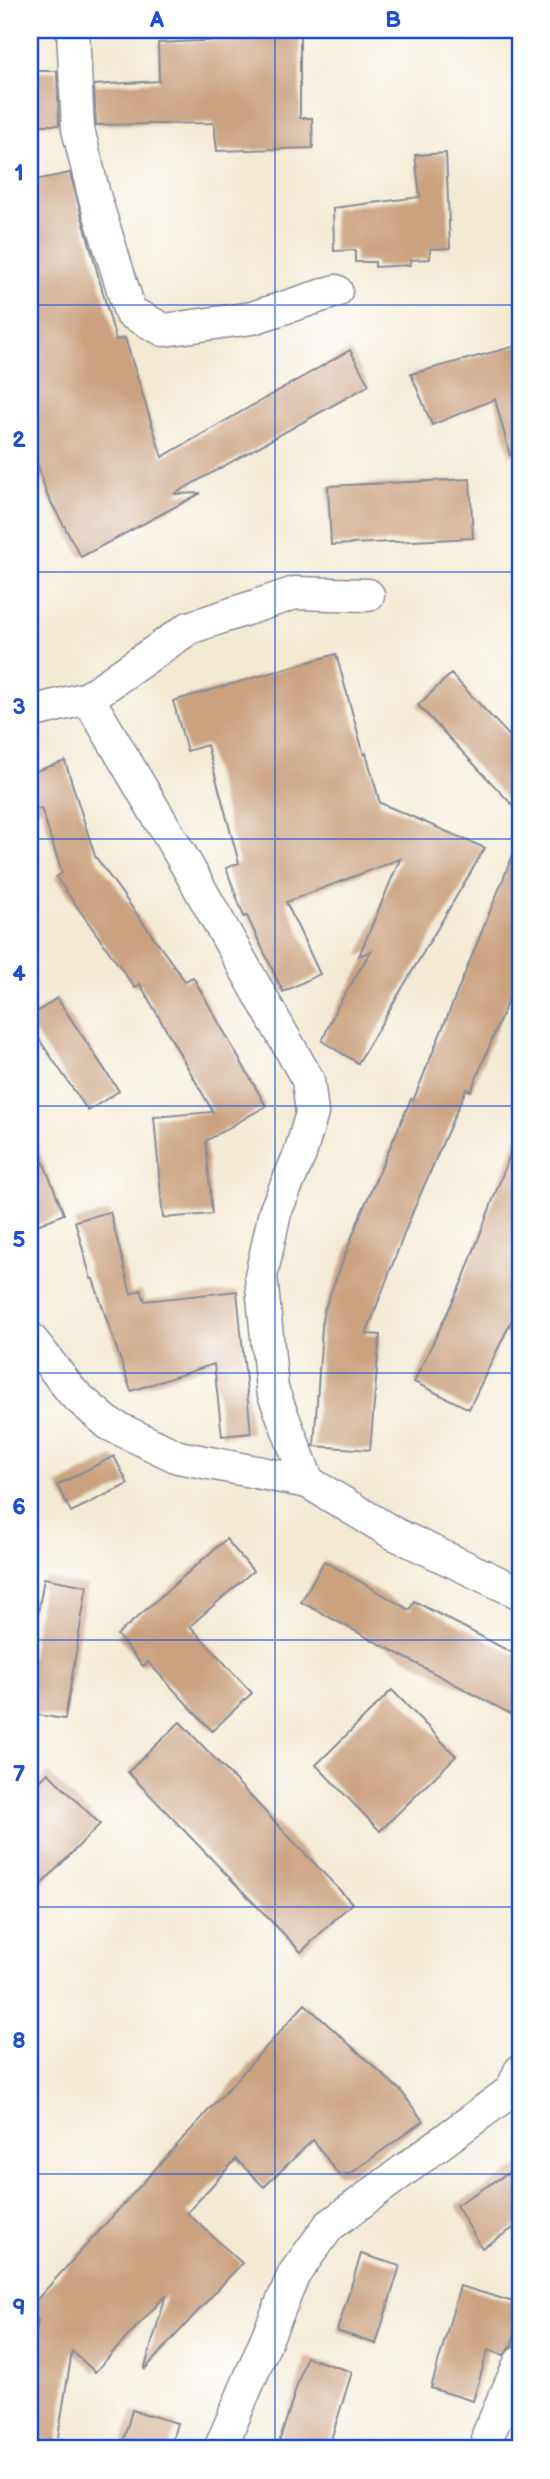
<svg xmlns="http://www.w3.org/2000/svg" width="550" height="2479" viewBox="0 0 550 2479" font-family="'Balsamiq Sans',sans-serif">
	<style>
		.building { fill: #caa280 }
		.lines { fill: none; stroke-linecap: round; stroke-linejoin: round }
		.minor-casing { stroke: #878c98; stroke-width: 35 }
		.minor { stroke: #fff; stroke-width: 32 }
		.grid { fill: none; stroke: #1d4ed8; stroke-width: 2; stroke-opacity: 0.55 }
		.neatline { fill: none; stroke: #1d4ed8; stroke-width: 2.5 }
		.grid-label { font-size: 23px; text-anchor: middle; font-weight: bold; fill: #1d4ed8 }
	</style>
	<rect width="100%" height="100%" fill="#fff"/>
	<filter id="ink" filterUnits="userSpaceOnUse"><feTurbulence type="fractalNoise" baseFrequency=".0143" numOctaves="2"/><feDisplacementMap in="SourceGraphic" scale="14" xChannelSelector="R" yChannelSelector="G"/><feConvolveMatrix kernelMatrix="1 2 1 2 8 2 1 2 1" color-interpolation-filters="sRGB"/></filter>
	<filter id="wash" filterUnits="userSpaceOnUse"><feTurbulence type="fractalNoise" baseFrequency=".00686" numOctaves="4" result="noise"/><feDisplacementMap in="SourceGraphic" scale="28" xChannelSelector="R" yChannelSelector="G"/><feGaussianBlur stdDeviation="1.57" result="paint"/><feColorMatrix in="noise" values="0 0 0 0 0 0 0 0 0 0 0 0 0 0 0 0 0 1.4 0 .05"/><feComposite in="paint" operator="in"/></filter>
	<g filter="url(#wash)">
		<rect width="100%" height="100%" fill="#f3ead3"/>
		<g id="blocks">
			<g class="building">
				<polygon points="300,32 300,118 312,118 313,148 217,151 214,123 96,125 94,85 159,81 158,43 221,40 221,33"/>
				<polygon points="30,71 57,71 59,125 30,125"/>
				<polygon points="446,153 450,248 430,249 430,259 410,260 410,265 375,267 375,262 355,262 355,250 334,251 333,208 420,197 415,155"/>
				<polygon points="70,173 116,340 125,338 162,457 350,350 369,385 174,494 201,493 81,557 47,495 30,440 30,181"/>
				<polygon points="520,345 520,453 510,455 495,399 432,425 411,374"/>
				<polygon points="470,479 473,538 331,545 328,486"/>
				<polygon points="336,654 364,755 366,753 380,803 485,848 358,1063 322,1041 336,1009 371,951 359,956 400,859 286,902 320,974 283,992 247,916 244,917 226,868 239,863 207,745 187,751 173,701"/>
				<polygon points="451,674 520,747 520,813 418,705"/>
				<polygon points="65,761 95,856 185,981 193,977 266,1106 206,1141 212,1214 163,1218 154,1117 213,1112 140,984 135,988 56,877 62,873 41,808 30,812 30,773"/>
				<polygon points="519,840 520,971 471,1091 466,1089 411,1216 366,1334 380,1335 370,1450 314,1446 323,1313 360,1216 411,1099 413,1101"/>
				<polygon points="57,998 119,1091 88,1111 30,1026 30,1017"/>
				<polygon points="31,1131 64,1214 30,1228 30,1132"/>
				<polygon points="517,1136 520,1137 520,1303 469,1409 414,1382 462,1282"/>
				<polygon points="110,1212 131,1294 141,1290 145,1301 237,1291 251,1433 222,1436 214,1364 131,1391 93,1279 91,1279 75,1221"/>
				<polygon points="114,1456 128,1484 71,1512 57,1485"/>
				<polygon points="226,1539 253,1571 190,1626 252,1693 212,1731 148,1662 143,1666 117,1635"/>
				<polygon points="324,1561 410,1610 414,1601 520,1657 520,1719 301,1602"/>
				<polygon points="44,1578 87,1586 65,1719 30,1714 30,1661"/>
				<polygon points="392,1690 456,1756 380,1831 316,1765"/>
				<polygon points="180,1722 352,1903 301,1952 128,1772"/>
				<polygon points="48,1773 100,1824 30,1896 30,1791"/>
				<polygon points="305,2004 401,2091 423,2121 350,2174 338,2174 313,2140 264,2187 236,2159 187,2213 242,2263 144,2370 166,2295 95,2372 72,2351 56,2449 30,2449 30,2369 38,2320 30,2312 30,2307"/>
				<polygon points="520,2166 520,2224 482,2248 456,2205"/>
				<polygon points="361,2254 400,2266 376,2344 337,2331"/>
				<polygon points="460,2286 520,2304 520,2315 511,2347 504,2355 488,2350 473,2401 431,2388"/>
				<polygon points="306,2357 352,2372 328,2449 277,2449"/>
				<polygon points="132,2410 177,2423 170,2449 121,2449"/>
			</g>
		</g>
	</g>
	<g filter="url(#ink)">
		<use href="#blocks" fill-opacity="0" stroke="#878c98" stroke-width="2"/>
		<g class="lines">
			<defs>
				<g id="minor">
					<polyline points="73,30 78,129 94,195 130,312 164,330 252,318 336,291"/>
					<polyline points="88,698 186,864 308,1080 312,1113 300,1154 275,1212 261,1276 272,1389 308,1482"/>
					<polyline points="30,712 88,698 189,628 295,593 368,595"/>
					<polyline points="30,1338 73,1393 109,1424 178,1457 308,1482 393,1533 520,1593"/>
					<polyline points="488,2435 520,2363"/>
					<polyline points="220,2449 294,2274 329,2226 512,2090 520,2071"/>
				</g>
			</defs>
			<use href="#minor" class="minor-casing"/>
			<use href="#minor" class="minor"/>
		</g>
	</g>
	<path class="grid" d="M275 30V2449M30 305H520M30 572H520M30 839H520M30 1106H520M30 1373H520M30 1640H520M30 1907H520M30 2174H520"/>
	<rect width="550" height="2479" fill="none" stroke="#fff" stroke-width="77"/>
	<rect x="38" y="38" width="474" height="2402" class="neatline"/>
	<g class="grid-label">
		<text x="157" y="27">A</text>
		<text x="393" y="27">B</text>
		<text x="19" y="180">1</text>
		<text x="19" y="447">2</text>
		<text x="19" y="714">3</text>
		<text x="19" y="981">4</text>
		<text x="19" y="1247">5</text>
		<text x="19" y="1514">6</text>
		<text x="19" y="1781">7</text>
		<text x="19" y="2048">8</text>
		<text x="19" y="2315">9</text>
	</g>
</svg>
